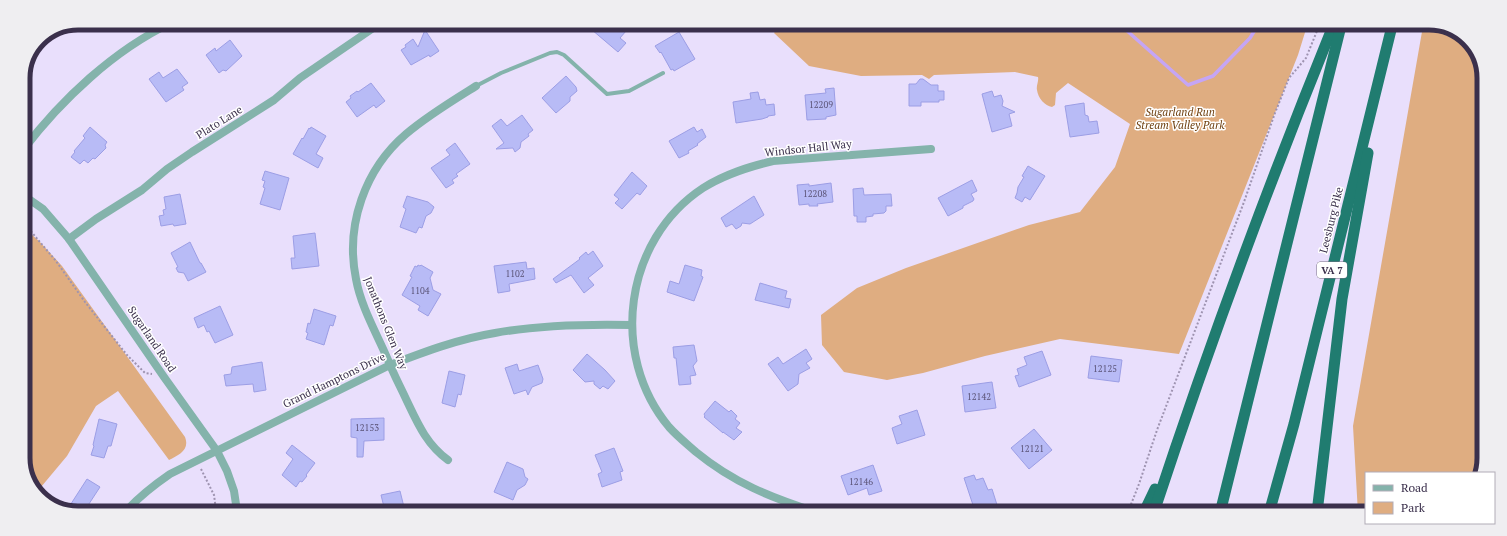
<svg xmlns="http://www.w3.org/2000/svg" width="1507" height="536" viewBox="0 0 1507 536" font-family="'PT Serif',serif">
	<style>
		.green { fill: #dfad81 }
		.lines { fill: none; stroke-linecap: round; stroke-linejoin: round }
		.stream { stroke: #c5a5f5; stroke-width: 3.5 }
		.building { fill: #b8bbf6; stroke: #9c9ee5 }
		.path { stroke: #9e93b0; stroke-width: 2; stroke-dasharray: 2 2; stroke-linecap: butt }
		.service { stroke: #84b3ab; stroke-width: 4 }
		.minor { stroke: #84b3ab; stroke-width: 8 }
		.trunk { stroke: #207c70; stroke-width: 11 }
		.labels { text-anchor: middle; stroke-width: 3; stroke-linejoin: round; paint-order: stroke }
		.number-label { font-size: 9px; fill: #5a5376 }
		.shield { fill: #fff; stroke: #766e82; stroke-width: 1 }
		.shield-label { font-size: 10px; font-weight: bold; fill: #3b304c }
		.park-label { font-size: 11px; font-style: italic; fill: #6f4111; stroke: #fff }
		.street-label { font-size: 11px; fill: #3b304c; stroke: #fff }
		.rim { fill: none; stroke: #3b304c; stroke-width: 5 }
	</style>
	<rect width="100%" height="100%" fill="#e9dffc"/>
	<g class="green">
		<path d="M780 24 1307 26 1298 55 1179 354 1060 339 985 356 923 373 887 380 844 372 822 345 821 315 857 288 906 268 1029 225 1080 212 1115 167 1130 124 1068 83 1056 93 1055 105 1052 107C1045 106 1038 98 1037 90 1036 86 1039 81 1038 77L1015 72 934 75 929 79 922 75 861 76 809 66 774 33Z"/>
		<polygon points="1423,26 1447,26 1473,44 1484,74 1481,473 1366,473 1366,513 1358,513 1353,426"/>
		<path d="M23 227 39 241 62 266 185 437C190 450 179 455 169 460L118 391 96 406 67 456 36 493 34 492 23 462Z"/>
	</g>
	<g class="lines">
		<polyline class="stream" points="1116,25 1125,29 1188,85 1213,76 1250,38 1258,25"/>
	</g>
	<g class="building">
		<polygon points="585,24 617,24 626,31 620,38 626,43 618,52"/>
		<polygon points="425,30 439,51 430,57 429,55 411,65 401,50 406,47 405,45 413,39 418,47"/>
		<polygon points="679,32 695,59 674,71 673,69 671,70 661,52 660,53 655,46"/>
		<polygon points="230,40 242,56 226,71 223,70 219,73 206,55 215,48 216,51"/>
		<polygon points="177,69 188,83 182,87 184,90 166,102 149,79 159,72 163,78"/>
		<polygon points="566,76 576,87 577,91 570,97 570,101 556,113 542,98"/>
		<polygon points="920,79 923,79 931,85 938,85 938,91 944,91 944,100 939,100 939,102 921,102 921,106 909,106 909,84 916,84"/>
		<polygon points="371,83 385,101 376,108 374,105 357,117 346,102 351,98 350,96 357,91 358,92"/>
		<polygon points="834,88 836,115 826,117 826,119 807,120 805,95 826,93 825,89"/>
		<polygon points="992,91 994,97 1001,95 1003,101 1002,106 1015,112 1009,114 1012,126 992,132 982,94"/>
		<polygon points="758,92 760,100 765,99 766,105 774,104 775,115 768,116 768,117 762,119 736,123 733,102 751,99 750,93"/>
		<polygon points="1084,103 1085,115 1088,116 1089,122 1097,121 1099,133 1070,137 1065,106"/>
		<polygon points="522,115 533,130 528,134 529,136 521,142 520,148 515,152 513,148 496,149 504,143 492,126 501,119 507,126"/>
		<polygon points="90,127 107,142 105,145 106,148 95,159 93,158 88,163 84,160 80,164 71,157 75,152 74,151 85,138 83,136"/>
		<polygon points="311,127 326,136 316,154 323,158 318,168 293,154 302,138 303,139 309,128 310,129"/>
		<polygon points="694,127 697,132 702,129 706,137 697,144 698,145 688,151 689,153 679,158 669,141"/>
		<polygon points="455,143 470,164 456,174 458,176 452,180 454,183 446,188 431,168 450,155 446,150"/>
		<polygon points="1028,166 1045,176 1030,200 1025,197 1022,202 1015,198 1017,193 1018,187 1024,177 1022,176"/>
		<polygon points="265,171 289,178 280,210 260,204 265,188 263,187 265,181 262,180"/>
		<polygon points="632,172 647,186 640,195 637,193 622,209 615,203 619,199 614,195"/>
		<polygon points="972,180 977,191 971,194 974,199 973,201 963,206 963,208 948,216 938,198"/>
		<polygon points="831,183 833,202 817,204 818,206 809,206 809,204 799,205 797,185 809,184 809,186"/>
		<polygon points="863,188 864,195 891,194 892,206 886,206 886,211 884,213 873,214 873,216 866,217 866,222 857,222 857,216 854,216 853,189"/>
		<polygon points="180,194 186,224 174,226 173,224 161,226 159,216 164,215 163,210 166,209 164,197"/>
		<polygon points="407,196 428,202 434,207 431,213 426,216 422,228 419,227 416,233 400,227 406,209 403,207"/>
		<polygon points="754,196 764,215 750,224 742,223 741,226 736,229 732,224 726,227 721,218"/>
		<polygon points="315,233 319,266 292,269 291,258 295,258 293,236"/>
		<polygon points="190,242 200,263 201,263 206,272 188,281 184,273 178,272 176,268 178,267 171,253"/>
		<polygon points="593,251 603,266 588,278 594,285 584,293 571,275 556,283 553,279 580,259 579,258 586,252 588,255"/>
		<polygon points="526,262 527,269 534,268 535,279 509,284 510,291 498,293 494,266"/>
		<polygon points="418,265 420,266 421,265 433,272 430,278 433,290 441,294 428,316 418,310 420,306 402,295 412,277 410,276 415,266 417,267"/>
		<polygon points="685,265 702,270 701,276 703,277 694,301 667,292 670,281 679,284"/>
		<polygon points="760,283 787,291 785,298 791,299 789,308 755,300"/>
		<polygon points="220,306 233,335 215,343 209,331 207,332 204,325 198,328 194,318"/>
		<polygon points="314,309 336,316 333,326 330,325 324,345 306,339 308,333 306,332 308,323 310,324"/>
		<polygon points="694,345 697,361 693,366 696,375 690,376 691,384 679,385 676,358 674,358 673,347"/>
		<polygon points="806,349 812,359 806,363 810,368 799,374 798,384 788,391 768,364 778,357 783,364"/>
		<polygon points="1042,351 1051,375 1019,387 1015,376 1019,375 1017,369 1027,365 1024,357"/>
		<polygon points="587,354 605,370 615,381 608,389 603,386 600,389 594,384 594,381 585,382 573,370"/>
		<polygon points="1091,356 1122,360 1119,382 1088,378"/>
		<polygon points="262,362 266,390 254,392 253,384 226,386 224,375 231,374 232,367"/>
		<polygon points="517,364 519,371 538,365 543,379 542,383 532,387 528,395 526,390 514,394 505,368"/>
		<polygon points="449,371 465,375 461,395 458,394 455,407 442,403"/>
		<polygon points="992,382 996,408 965,412 962,386"/>
		<polygon points="715,401 729,412 731,410 737,416 735,419 740,423 736,428 742,432 734,440 723,432 723,433 704,417 705,416 704,414"/>
		<polygon points="917,410 925,435 897,444 892,428 902,424 899,416"/>
		<polygon points="384,418 384,440 364,441 363,457 357,457 357,438 351,437 351,419"/>
		<polygon points="99,419 117,424 111,446 108,446 104,458 91,455 94,446 93,445"/>
		<polygon points="1034,429 1052,450 1029,469 1011,448"/>
		<polygon points="292,445 315,463 306,475 307,476 302,482 300,481 296,487 282,475 293,459 286,453"/>
		<polygon points="614,448 623,471 620,472 622,480 602,487 598,474 602,472 595,455"/>
		<polygon points="507,462 523,469 525,477 528,479 525,485 517,490 513,500 494,492"/>
		<polygon points="873,465 882,491 869,495 867,488 848,495 841,476"/>
		<polygon points="974,475 976,480 983,478 988,490 992,489 998,508 985,512 956,512 956,511 973,505 964,478"/>
		<polygon points="87,479 100,487 85,510 67,510"/>
		<polygon points="400,491 405,511 385,511 381,495"/>
	</g>
	<g class="lines">
		<g class="path">
			<polyline points="23,222 56,261 85,302 127,355 145,373 152,374"/>
			<polyline points="201,469 214,495 216,510"/>
			<polyline points="1128,512 1139,484 1157,430 1244,202 1275,113 1289,78 1306,58 1319,26"/>
		</g>
		<polyline class="service" points="476,86 501,73 550,53 557,52 564,55 607,94 629,91 663,73"/>
		<g class="minor">
			<path d="M23 150C61 100 114 50 171 23"/>
			<polyline points="23,195 43,209 69,239 164,377 217,451 227,471 234,491 237,511"/>
			<polyline points="69,239 96,219 142,190 167,169 192,152 274,100 300,78 379,24"/>
			<path d="M448 460C426 444 417 422 406 399 400 386 393 373 388 360 377 334 361 307 356 279 345 225 365 169 406 134 427 116 452 101 476 86"/>
			<path d="M127 510C140 496 154 485 170 474L390 365C424 352 458 339 495 333 539 325 586 324 632 325"/>
			<path d="M816 512C770 497 734 483 696 452 687 444 677 436 669 427 609 355 624 240 703 188 725 174 748 167 773 161L931 149"/>
		</g>
		<g class="trunk">
			<polyline points="1144,512 1155,489"/>
			<path d="M1154 512C1208 348 1268 186 1333 26"/>
			<polyline points="1220,513 1341,26"/>
			<polyline points="1269,513 1294,424 1392,26"/>
			<polyline points="1317,513 1342,299 1368,153"/>
		</g>
	</g>
	<g class="labels">
		<g class="number-label">
			<text x="821" y="108">12209</text>
			<text x="815" y="197">12208</text>
			<text x="515" y="277">1102</text>
			<text x="420" y="294">1104</text>
			<text x="1105" y="372">12125</text>
			<text x="979" y="400">12142</text>
			<text x="367" y="431">12153</text>
			<text x="1032" y="452">12121</text>
			<text x="861" y="485">12146</text>
		</g>
		<rect class="shield" x="1317" y="262" width="30" height="16" rx="3"/>
		<g class="shield-label">
			<text x="1332" y="274">VA 7</text>
		</g>
		<g class="park-label">
			<text x="1180" y="116">Sugarland Run<tspan x="1180" dy="13">Stream Valley Park</tspan></text>
		</g>
		<g class="street-label">
			<text transform="translate(219 122) rotate(-32)" y="4">Plato Lane</text>
			<text transform="translate(808 148) rotate(-6)" y="4">Windsor Hall Way</text>
			<text transform="translate(1331 220) rotate(-76)" y="4">Leesburg Pike</text>
			<text transform="translate(386 323) rotate(68)" y="4">Jonathons Glen Way</text>
			<text transform="translate(152 339) rotate(56)" y="4">Sugarland Road</text>
			<text transform="translate(334 380) rotate(-26)" y="4">Grand Hamptons Drive</text>
		</g>
	</g>
	<path d="M0 0H1507V536H0ZM78 30H1429A48 48 0 0 1 1477 78V458A48 48 0 0 1 1429 506H78A48 48 0 0 1 30 458V78A48 48 0 0 1 78 30Z" fill="#efeef1" fill-rule="evenodd"/>
	<path class="rim" d="M78 30H1429A48 48 0 0 1 1477 78V458A48 48 0 0 1 1429 506H78A48 48 0 0 1 30 458V78A48 48 0 0 1 78 30Z"/>
	<rect x="1365" y="472" width="130" height="52" fill="#ffffff" stroke="#b1acb7"/>
	<rect x="1373" y="485" width="20" height="6" fill="#84b3ab" stroke="#b1acb7"/>
	<text x="1401" y="492" font-size="12" fill="#3b304c">Road</text>
	<rect x="1373" y="502" width="20" height="12" fill="#dfad81" stroke="#b1acb7"/>
	<text x="1401" y="512" font-size="12" fill="#3b304c">Park</text>
</svg>
